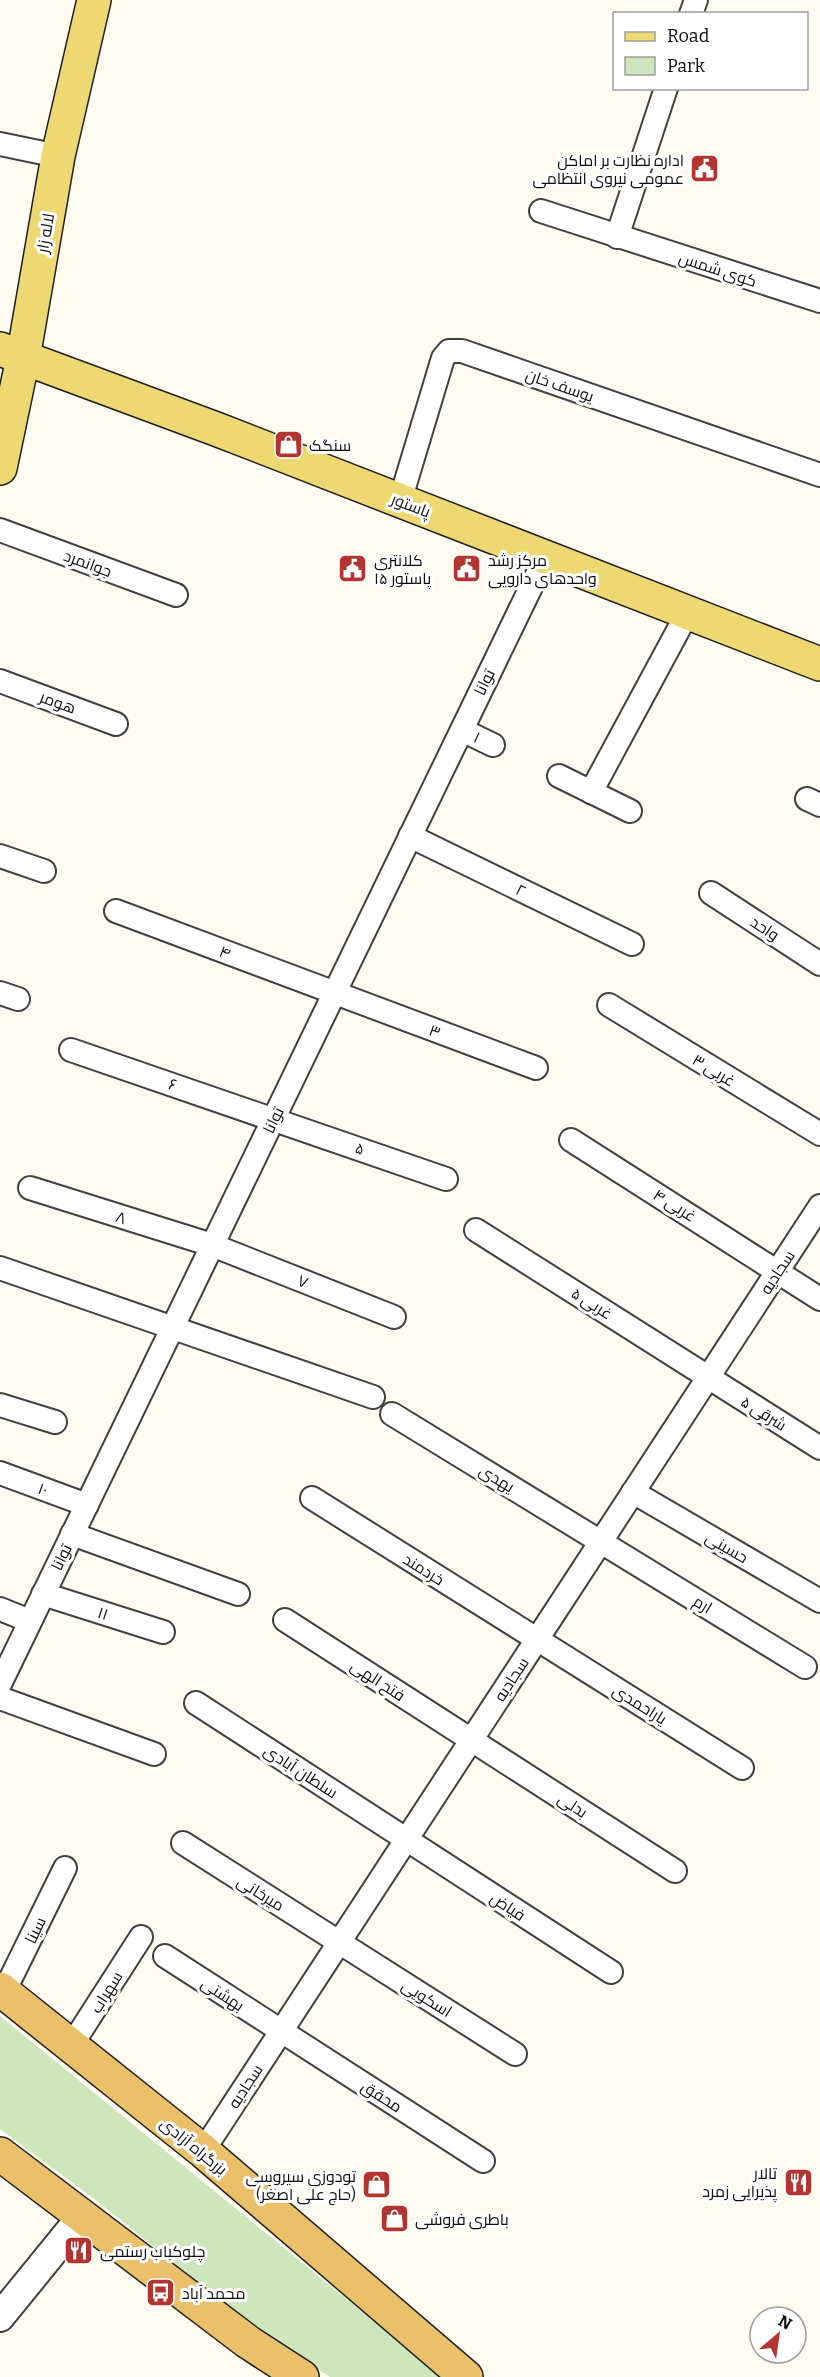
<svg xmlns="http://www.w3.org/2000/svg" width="820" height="2377" viewBox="0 0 820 2377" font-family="Bitter,Cairo,serif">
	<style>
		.green { fill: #cfe6bd }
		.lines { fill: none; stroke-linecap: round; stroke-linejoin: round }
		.minor-casing { stroke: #414141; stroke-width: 26 }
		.tertiary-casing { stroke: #414141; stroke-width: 32 }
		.primary-casing { stroke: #1f1f1f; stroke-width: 36 }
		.trunk-casing { stroke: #1f1f1f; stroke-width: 36 }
		.minor { stroke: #fff; stroke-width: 22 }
		.tertiary { stroke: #fff; stroke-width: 28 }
		.primary { stroke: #edd871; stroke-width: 33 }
		.trunk { stroke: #eac16a; stroke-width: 33 }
		.labels { text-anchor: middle; stroke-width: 6; stroke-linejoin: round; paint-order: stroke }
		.poi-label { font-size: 16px; fill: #0e0e0e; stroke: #fff; text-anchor: start }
		.street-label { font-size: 16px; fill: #0e0e0e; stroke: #fff }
	</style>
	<rect width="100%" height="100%" fill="#fefcf0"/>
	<polygon class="green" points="0,2016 442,2377 330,2377 252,2326 97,2201 0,2129"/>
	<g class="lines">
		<defs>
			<g id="minor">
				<polyline points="691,14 696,0"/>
				<polyline points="0,144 58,156"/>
				<polyline points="541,211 820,301"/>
				<polyline points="617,237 666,88"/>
				<polyline points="400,501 443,358 449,351 462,351 820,475"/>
				<polyline points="0,530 176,595"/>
				<polyline points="0,681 116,724"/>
				<polyline points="462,730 493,745"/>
				<polyline points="559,776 630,811"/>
				<polyline points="591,792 688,612"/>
				<polyline points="807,799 820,805"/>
				<polyline points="410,836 632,944"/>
				<polyline points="0,856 44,871"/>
				<polyline points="711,893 820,964"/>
				<polyline points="116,911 536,1068"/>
				<polyline points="0,993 18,999"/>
				<polyline points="609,1005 820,1134"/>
				<polyline points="71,1050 446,1179"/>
				<polyline points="571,1140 820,1299"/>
				<polyline points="30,1188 212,1245 394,1317"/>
				<polyline points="476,1230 820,1448"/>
				<polyline points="0,1268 373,1397"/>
				<polyline points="0,1405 55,1422"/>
				<polyline points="392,1414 805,1667"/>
				<polyline points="0,1473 87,1505"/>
				<polyline points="633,1492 820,1601"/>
				<polyline points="312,1498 742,1768"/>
				<polyline points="72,1534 238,1594"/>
				<polyline points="43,1594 163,1632"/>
				<polyline points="0,1609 30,1621"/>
				<polyline points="285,1620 675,1871"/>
				<polyline points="0,1684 546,556"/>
				<polyline points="0,1698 154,1754"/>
				<polyline points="196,1703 611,1972"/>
				<polyline points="183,1843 515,2054"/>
				<polyline points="165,1956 483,2161"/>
				<polyline points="4,1992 65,1868"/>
				<polyline points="71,2046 141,1937"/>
				<polyline points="203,2151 820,1206"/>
			</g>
			<polyline id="tertiary" points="0,2317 82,2216"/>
			<g id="primary">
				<polyline points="0,349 216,429 820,664"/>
				<polyline points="0,468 23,358 58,156 94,0"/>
			</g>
			<g id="trunk">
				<polyline points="0,1989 203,2151 466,2377"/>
				<polyline points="0,2154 248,2342 302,2377"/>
			</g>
		</defs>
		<use href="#minor" class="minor-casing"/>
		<use href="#tertiary" class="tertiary-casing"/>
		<use href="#primary" class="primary-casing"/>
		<use href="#trunk" class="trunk-casing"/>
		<use href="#minor" class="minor"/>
		<use href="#tertiary" class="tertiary"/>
		<use href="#primary" class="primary"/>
		<use href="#trunk" class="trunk"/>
	</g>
	<defs>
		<symbol id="civic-square" viewBox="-11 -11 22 22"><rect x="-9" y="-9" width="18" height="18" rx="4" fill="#b23532" stroke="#fff"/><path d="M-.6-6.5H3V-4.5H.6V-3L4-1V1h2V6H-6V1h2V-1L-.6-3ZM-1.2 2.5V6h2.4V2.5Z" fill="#fff"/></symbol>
		<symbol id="shop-square" viewBox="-11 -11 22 22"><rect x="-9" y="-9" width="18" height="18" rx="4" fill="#b23532" stroke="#fff"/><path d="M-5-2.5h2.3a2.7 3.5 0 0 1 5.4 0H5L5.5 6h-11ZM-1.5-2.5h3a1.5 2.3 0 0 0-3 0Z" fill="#fff"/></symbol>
		<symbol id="restaurant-square" viewBox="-11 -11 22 22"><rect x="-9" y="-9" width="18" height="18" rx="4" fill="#b23532" stroke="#fff"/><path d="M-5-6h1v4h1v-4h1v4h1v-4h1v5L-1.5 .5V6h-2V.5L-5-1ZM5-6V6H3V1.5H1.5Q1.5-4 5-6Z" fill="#fff"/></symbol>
		<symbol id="bus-square" viewBox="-11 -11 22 22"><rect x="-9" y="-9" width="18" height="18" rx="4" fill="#b23532" stroke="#fff"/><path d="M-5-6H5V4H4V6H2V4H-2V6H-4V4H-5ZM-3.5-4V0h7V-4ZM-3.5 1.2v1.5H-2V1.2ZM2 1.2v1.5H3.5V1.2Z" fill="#fff"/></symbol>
	</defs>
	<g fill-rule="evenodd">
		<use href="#civic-square" x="688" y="152" width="33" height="33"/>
		<use href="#shop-square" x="272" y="428" width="33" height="33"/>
		<use href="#civic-square" x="336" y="552" width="33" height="33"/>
		<use href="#civic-square" x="450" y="552" width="33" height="33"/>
		<use href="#restaurant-square" x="782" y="2166" width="33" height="33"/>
		<use href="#shop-square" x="360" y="2168" width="33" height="33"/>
		<use href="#shop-square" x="378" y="2202" width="33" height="33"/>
		<use href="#restaurant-square" x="62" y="2234" width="33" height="33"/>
		<use href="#bus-square" x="144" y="2276" width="33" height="33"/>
	</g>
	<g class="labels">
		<g class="poi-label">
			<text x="684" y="166" text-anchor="end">اداره نظارت بر اماکن<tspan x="684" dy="18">عمومی نیروی انتظامی</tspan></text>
			<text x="309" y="451">سنگک</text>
			<text x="374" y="566">کلانتری<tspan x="374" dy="18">۱۵ پاستور</tspan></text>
			<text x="488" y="566">مرکز رشد<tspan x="488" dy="18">واحدهای دارویی</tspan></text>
			<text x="777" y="2179" text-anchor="end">تالار<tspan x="777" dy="18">پذیرایی زمرد</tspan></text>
			<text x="356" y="2182" text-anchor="end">تودوزی سیروسی<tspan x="356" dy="18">(حاج علی اصغر)</tspan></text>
			<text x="415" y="2225">باطری فروشی</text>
			<text x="100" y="2257">چلوکباب رستمی</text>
			<text x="182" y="2299">محمد آباد</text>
		</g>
		<g class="street-label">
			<text transform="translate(45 233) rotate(-80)" y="6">لاله زار</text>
			<text transform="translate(718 269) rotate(18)" y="6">کوی شمس</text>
			<text transform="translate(560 385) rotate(19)" y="6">یوسف خان</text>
			<text transform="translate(411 505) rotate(21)" y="6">پاستور</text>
			<text transform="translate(88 563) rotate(20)" y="6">جوانمرد</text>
			<text transform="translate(484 682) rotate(-64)" y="6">توانا</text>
			<text transform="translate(58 702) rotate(20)" y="6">هومر</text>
			<text transform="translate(477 737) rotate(26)" y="6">۱</text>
			<text transform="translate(521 890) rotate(26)" y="6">۲</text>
			<text transform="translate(765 928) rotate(33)" y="6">واحد</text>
			<text transform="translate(225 952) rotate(21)" y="6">۴</text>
			<text transform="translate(435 1031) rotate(20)" y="6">۳</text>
			<text transform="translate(714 1070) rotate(31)" y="6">۳ غربی</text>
			<text transform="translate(173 1084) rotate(18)" y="6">۶</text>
			<text transform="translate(273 1120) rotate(-64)" y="6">توانا</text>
			<text transform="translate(360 1148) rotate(19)" y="6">۵</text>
			<text transform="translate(675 1205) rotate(32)" y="6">۴ غربی</text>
			<text transform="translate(121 1217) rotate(18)" y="6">۸</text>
			<text transform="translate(777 1272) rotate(-57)" y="6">سجادیه</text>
			<text transform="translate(303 1281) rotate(22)" y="6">۷</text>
			<text transform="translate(592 1303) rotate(32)" y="6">۵ غربی</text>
			<text transform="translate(764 1413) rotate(32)" y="6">۵ شرقی</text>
			<text transform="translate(497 1478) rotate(31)" y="6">یهدی</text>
			<text transform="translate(43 1489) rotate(20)" y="6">۱۰</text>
			<text transform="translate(727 1547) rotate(30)" y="6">حسینی</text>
			<text transform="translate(61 1557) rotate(-64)" y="6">توانا</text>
			<text transform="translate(424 1569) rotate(32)" y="6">خردمند</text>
			<text transform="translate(703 1604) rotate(32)" y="6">ارم</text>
			<text transform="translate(103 1613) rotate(18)" y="6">۱۱</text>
			<text transform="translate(511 1679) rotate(-57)" y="6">سجادیه</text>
			<text transform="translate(378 1680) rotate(33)" y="6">فتح الهی</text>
			<text transform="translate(640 1704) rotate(32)" y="6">یاراحمدی</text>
			<text transform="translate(301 1771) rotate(33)" y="6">سلطان آبادی</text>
			<text transform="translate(573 1805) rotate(33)" y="6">بدلی</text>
			<text transform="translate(261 1893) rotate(32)" y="6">میرخانی</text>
			<text transform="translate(508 1906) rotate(33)" y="6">فیاض</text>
			<text transform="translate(35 1930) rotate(-64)" y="6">سینا</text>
			<text transform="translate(106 1992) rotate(-58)" y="6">سهراب</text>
			<text transform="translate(223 1994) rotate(33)" y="6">بهشتی</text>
			<text transform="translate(427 1998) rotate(32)" y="6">اسکویی</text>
			<text transform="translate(245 2086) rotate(-57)" y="6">سجادیه</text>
			<text transform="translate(382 2096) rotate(33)" y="6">محقق</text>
			<text transform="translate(194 2146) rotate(39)" y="6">بزرگراه آزادی</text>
		</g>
	</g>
	<rect x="613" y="12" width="195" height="78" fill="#ffffff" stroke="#9f9f9f" stroke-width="1.5"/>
	<rect x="625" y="32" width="30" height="9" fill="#edd871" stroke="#9f9f9f" stroke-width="1.5"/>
	<text x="667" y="42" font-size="18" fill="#0e0e0e">Road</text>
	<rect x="625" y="57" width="30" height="18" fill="#cfe6bd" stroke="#9f9f9f" stroke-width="1.5"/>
	<text x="667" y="72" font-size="18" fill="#0e0e0e">Park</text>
	<g transform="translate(778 2335) rotate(29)"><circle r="28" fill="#ffffff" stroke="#9f9f9f" stroke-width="1.5"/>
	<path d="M0-4.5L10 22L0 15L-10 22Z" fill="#b23532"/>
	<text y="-9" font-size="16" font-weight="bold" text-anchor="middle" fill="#0e0e0e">N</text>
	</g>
</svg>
